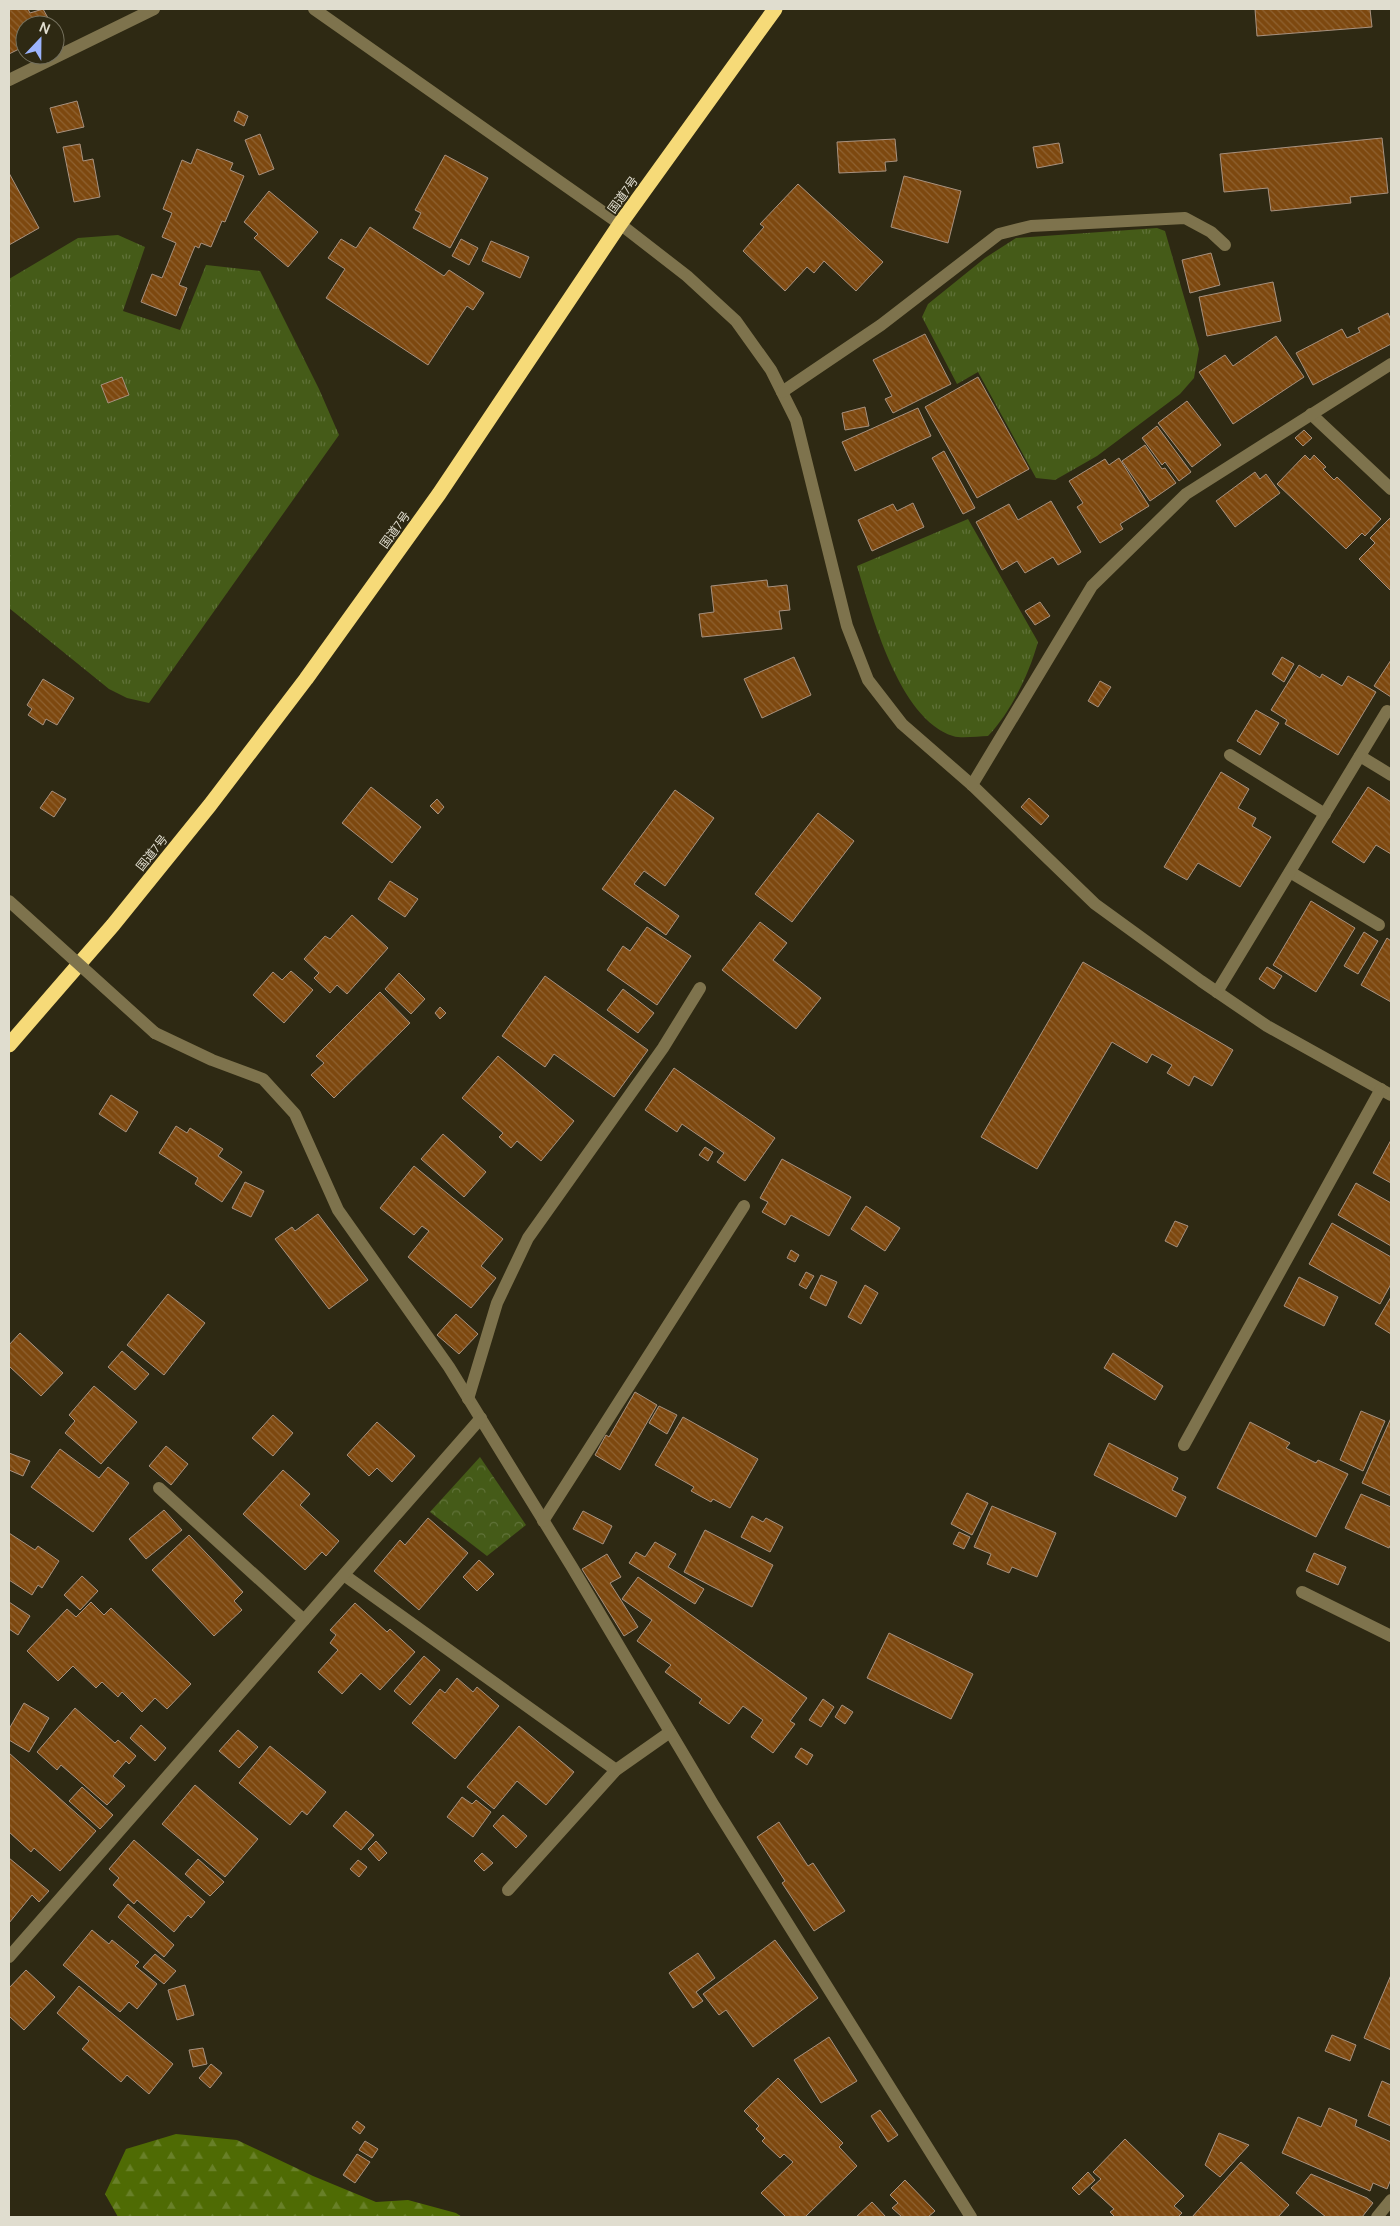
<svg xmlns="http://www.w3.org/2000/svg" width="1400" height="2226" viewBox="0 0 1400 2226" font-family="Manrope,'Noto Sans JP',sans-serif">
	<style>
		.grass { fill: url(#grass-tufts) }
		.forest { fill: url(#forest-firs) }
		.park { fill: url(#park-crowns) }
		.building { fill: url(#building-back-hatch); stroke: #a7917f }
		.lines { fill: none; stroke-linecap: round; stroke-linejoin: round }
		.minor { stroke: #7e734d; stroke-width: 12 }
		.highway { stroke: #f6da78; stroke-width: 15 }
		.minor-bridge { stroke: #7e734d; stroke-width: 12 }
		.labels { text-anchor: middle; stroke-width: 4; stroke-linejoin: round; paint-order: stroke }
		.street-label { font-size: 12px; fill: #e0ddcf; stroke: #2e2913 }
	</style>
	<defs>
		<pattern id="grass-tufts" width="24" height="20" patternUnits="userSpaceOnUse" patternTransform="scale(1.25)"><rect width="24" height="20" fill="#455b18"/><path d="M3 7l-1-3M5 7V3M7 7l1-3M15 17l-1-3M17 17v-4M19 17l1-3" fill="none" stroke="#607239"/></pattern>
		<pattern id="forest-firs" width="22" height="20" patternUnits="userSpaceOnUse" patternTransform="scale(1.25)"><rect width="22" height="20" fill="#4f6b04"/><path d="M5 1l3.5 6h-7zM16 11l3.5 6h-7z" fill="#688028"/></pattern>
		<pattern id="park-crowns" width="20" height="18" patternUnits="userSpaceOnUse" patternTransform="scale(1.25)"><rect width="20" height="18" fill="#455b18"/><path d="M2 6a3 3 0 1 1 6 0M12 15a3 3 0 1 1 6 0" fill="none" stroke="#607239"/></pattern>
		<pattern id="building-back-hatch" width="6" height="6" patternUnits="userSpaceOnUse" patternTransform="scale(1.25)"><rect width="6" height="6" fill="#7d480f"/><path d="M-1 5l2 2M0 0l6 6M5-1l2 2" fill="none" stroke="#8f6231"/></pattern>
	</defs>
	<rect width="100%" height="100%" fill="#2e2913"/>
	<g class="grass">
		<polygon points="1157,228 1165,231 1199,349 1194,378 1180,394 1097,456 1055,480 1036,478 978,372 957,384 922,317 928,304 985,258 1016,238"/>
		<polygon points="118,235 145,247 123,311 180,330 206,265 260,271 319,389 339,435 149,703 127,698 109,689 9,608 9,279 78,238"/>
		<path d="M968 519 1038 642C1029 674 1011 712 988 736 978 736 962 739 953 736 899 719 872 615 857 566Z"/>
	</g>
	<polygon class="forest" points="176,2134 237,2140 313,2176 376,2202 408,2200 456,2213 462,2217 118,2217 105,2194 126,2149"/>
	<polygon class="park" points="480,1457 526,1525 487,1556 430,1512"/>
	<g class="building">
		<polygon points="9,9 28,9 30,13 43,9 52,25 25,25 25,46 9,54"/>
		<polygon points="1255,9 1370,9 1372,27 1257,36"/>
		<polygon points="77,101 84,127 57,133 50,108"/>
		<polygon points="238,111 248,116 244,126 234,121"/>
		<polygon points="260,134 274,169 259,175 245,140"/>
		<polygon points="1382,138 1388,193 1350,197 1351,203 1271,211 1268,188 1224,192 1220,154"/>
		<polygon points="895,139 897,161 885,162 886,171 839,173 837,142"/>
		<polygon points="1059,143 1063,163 1037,168 1033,147"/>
		<polygon points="80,144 83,161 93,159 100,197 74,202 63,147"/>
		<polygon points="197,149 233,163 230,170 244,176 225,222 222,221 211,247 201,243 199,248 195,246 179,285 187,288 176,316 141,302 152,274 162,278 176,243 162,237 172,213 163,209 182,160 191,164"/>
		<polygon points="445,155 488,178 450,248 413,228 421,213 415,210"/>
		<polygon points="9,173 39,228 9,245"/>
		<polygon points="904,176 961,191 948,243 891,227"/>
		<polygon points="798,184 883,262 856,291 824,261 814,273 807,267 785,291 743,251 764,227 760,224"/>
		<polygon points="269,191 318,232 288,267 254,238 258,234 244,222"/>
		<polygon points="370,227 444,276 449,270 484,293 473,310 467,306 428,365 326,298 345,269 328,258 341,239 356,248"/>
		<polygon points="461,239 478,248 469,265 452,256"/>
		<polygon points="491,241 529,257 520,278 482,261"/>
		<polygon points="1211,253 1220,285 1190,293 1182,260"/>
		<polygon points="1273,282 1281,321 1207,336 1199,297"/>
		<polygon points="1388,313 1391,320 1391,344 1313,385 1296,353 1342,329 1347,338 1360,332 1358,328"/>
		<polygon points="925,334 951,384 893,413 885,399 892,396 873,360"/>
		<polygon points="1276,336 1304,377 1233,424 1199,372 1225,355 1233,366"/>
		<polygon points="122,377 129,395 108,403 101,385"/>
		<polygon points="978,377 1029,469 977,498 925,407"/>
		<polygon points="1187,401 1221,445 1192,467 1158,423"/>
		<polygon points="865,407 869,426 845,430 842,413"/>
		<polygon points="918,408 931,436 855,471 842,442"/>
		<polygon points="1157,426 1191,472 1179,481 1165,462 1162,465 1142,438"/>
		<polygon points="1304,430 1312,438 1303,446 1295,438"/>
		<polygon points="1145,445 1162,469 1165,468 1176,483 1150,501 1122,461"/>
		<polygon points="944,451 975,508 963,514 932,458"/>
		<polygon points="1305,455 1310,460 1314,455 1326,467 1323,469 1334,480 1337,477 1381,519 1365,536 1362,533 1346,549 1277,484"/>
		<polygon points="1119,458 1149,506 1120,524 1123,529 1100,543 1077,507 1083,503 1069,481 1105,459 1109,465"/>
		<polygon points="1255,472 1260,479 1266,474 1280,493 1235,527 1216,501"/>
		<polygon points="1051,501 1081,552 1058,565 1053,557 1025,573 1017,561 1002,570 976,522 1009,504 1018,520"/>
		<polygon points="913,503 924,527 872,551 858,520 893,504 897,511"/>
		<polygon points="1391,517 1391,591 1359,559 1375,543 1370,538"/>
		<polygon points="767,580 768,587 787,585 790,610 779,611 782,629 702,637 699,614 714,612 711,586"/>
		<polygon points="1040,602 1050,616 1035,625 1025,611"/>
		<polygon points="794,657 811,695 762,718 744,679"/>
		<polygon points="1282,657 1294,664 1284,682 1272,674"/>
		<polygon points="1391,660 1391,697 1374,686"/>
		<polygon points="1299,665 1320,678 1322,674 1342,686 1348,676 1376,692 1338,755 1285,724 1287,720 1271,710"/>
		<polygon points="43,679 74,698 57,725 46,719 43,725 28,715 32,709 27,705"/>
		<polygon points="1100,681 1111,687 1098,707 1088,701"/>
		<polygon points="1256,710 1279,723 1260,755 1237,741"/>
		<polygon points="1221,772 1249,789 1238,808 1256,818 1252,826 1271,837 1240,887 1198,863 1187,880 1164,867"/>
		<polygon points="371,787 421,827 392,863 342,823"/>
		<polygon points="1368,787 1391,802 1391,854 1376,845 1364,863 1332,842"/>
		<polygon points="675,790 714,818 665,886 644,871 634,884 679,916 666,935 602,889"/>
		<polygon points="52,791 66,799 54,817 40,808"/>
		<polygon points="1029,798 1049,816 1041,825 1021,807"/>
		<polygon points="437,799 444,807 438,814 430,806"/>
		<polygon points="818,813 854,841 792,922 755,894"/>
		<polygon points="390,881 418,899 405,917 378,899"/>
		<polygon points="1311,901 1355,928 1316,992 1273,965"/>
		<polygon points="352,915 388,948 347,994 337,985 330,993 314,978 319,973 304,959 325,936 330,939"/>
		<polygon points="760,922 787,943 773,960 821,998 796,1029 722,970"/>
		<polygon points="647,927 691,956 657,1005 607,970 623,946 630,951"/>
		<polygon points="1364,932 1378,941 1358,974 1344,966"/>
		<polygon points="1387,938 1391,941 1391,1002 1361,985"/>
		<polygon points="1083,962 1233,1050 1212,1086 1194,1076 1189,1086 1167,1073 1172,1065 1152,1054 1147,1063 1112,1042 1037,1169 981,1137"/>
		<polygon points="1267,967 1282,976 1274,989 1259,979"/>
		<polygon points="291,971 313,990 284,1023 253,995 273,972 282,980"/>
		<polygon points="399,973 425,999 411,1014 385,989"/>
		<polygon points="545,976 648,1050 614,1097 554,1054 545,1067 502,1036"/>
		<polygon points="623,989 654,1013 638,1033 607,1010"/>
		<polygon points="380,992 410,1023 334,1098 311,1075 324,1063 316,1056"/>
		<polygon points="440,1007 446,1013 440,1019 435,1013"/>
		<polygon points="498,1056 574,1121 541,1161 517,1141 511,1148 499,1137 503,1133 462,1098"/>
		<polygon points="674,1068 775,1138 745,1181 717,1162 724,1153 682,1124 677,1132 645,1110"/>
		<polygon points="111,1095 138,1112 126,1132 99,1114"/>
		<polygon points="176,1126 187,1133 190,1128 223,1149 218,1156 242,1172 222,1202 195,1184 198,1178 159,1153"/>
		<polygon points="443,1134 486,1172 464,1197 421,1159"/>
		<polygon points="1391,1140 1391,1183 1373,1173"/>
		<polygon points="705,1147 713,1152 708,1161 699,1155"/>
		<polygon points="782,1159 851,1197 829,1236 791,1215 785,1225 762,1212 768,1202 760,1198"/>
		<polygon points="414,1166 503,1239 481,1266 496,1278 471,1308 408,1257 429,1231 422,1226 414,1235 380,1208"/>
		<polygon points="245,1182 264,1191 251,1217 232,1208"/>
		<polygon points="1356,1183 1391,1203 1391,1246 1338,1215"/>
		<polygon points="866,1206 900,1228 885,1251 851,1229"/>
		<polygon points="318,1214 368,1280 329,1309 275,1239 292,1227 295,1231"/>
		<polygon points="1175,1221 1188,1226 1177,1247 1165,1241"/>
		<polygon points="1332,1223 1391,1257 1391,1284 1380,1304 1309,1264"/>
		<polygon points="791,1250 799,1255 795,1262 787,1258"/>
		<polygon points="806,1272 814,1276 806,1289 799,1285"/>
		<polygon points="821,1275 837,1282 826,1306 810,1298"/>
		<polygon points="1299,1277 1338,1297 1324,1326 1284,1306"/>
		<polygon points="865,1285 878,1293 861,1324 848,1317"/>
		<polygon points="168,1294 205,1323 164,1375 127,1345"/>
		<polygon points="1391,1297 1391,1334 1375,1324"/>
		<polygon points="456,1314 478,1334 459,1354 437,1335"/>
		<polygon points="20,1333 63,1373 41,1396 9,1366 9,1345"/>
		<polygon points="122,1351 149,1374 135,1390 108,1367"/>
		<polygon points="1113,1353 1163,1386 1155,1400 1104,1368"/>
		<polygon points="94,1386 137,1422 101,1464 65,1433 75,1421 69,1415"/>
		<polygon points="635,1392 657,1405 620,1470 595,1455 606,1435 609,1437"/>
		<polygon points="659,1406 677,1415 667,1434 649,1423"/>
		<polygon points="1361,1411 1385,1421 1363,1471 1340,1460"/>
		<polygon points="273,1415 293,1433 273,1456 252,1438"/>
		<polygon points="683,1417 758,1459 730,1508 713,1499 711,1502 691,1491 694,1487 655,1465"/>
		<polygon points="1391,1418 1391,1496 1362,1483"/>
		<polygon points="377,1422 415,1456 392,1482 377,1468 369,1476 347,1455"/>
		<polygon points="1250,1422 1290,1443 1286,1448 1316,1463 1318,1460 1348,1474 1316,1537 1217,1488"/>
		<polygon points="1109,1443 1178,1478 1172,1490 1186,1497 1176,1517 1094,1475"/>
		<polygon points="166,1446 188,1464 171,1485 149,1466"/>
		<polygon points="60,1449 99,1478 108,1467 129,1483 93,1532 31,1487"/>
		<polygon points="9,1453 30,1461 23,1476 9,1470"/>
		<polygon points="283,1470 310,1494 300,1505 339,1541 326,1556 322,1552 305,1570 243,1514"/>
		<polygon points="967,1493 988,1503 972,1535 951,1524"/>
		<polygon points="1361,1494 1391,1507 1391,1544 1389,1548 1345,1528"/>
		<polygon points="992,1506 1056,1533 1037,1577 1012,1567 1009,1573 987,1564 991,1554 974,1547"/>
		<polygon points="164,1510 182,1530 146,1559 129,1539"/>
		<polygon points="583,1511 612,1526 603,1544 573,1529"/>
		<polygon points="752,1516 763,1522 766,1518 783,1527 770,1552 741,1537"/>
		<polygon points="428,1518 468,1553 419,1610 374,1571 400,1540 405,1545"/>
		<polygon points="705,1530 773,1565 752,1607 684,1572"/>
		<polygon points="959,1532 970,1537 964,1549 953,1544"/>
		<polygon points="9,1533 35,1550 38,1546 59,1561 42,1588 38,1585 32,1595 9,1580"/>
		<polygon points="189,1535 243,1592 234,1601 242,1610 214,1636 152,1570"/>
		<polygon points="655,1542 676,1554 668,1567 704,1589 695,1604 629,1563 636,1552 645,1557"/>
		<polygon points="1314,1553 1346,1567 1338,1585 1306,1571"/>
		<polygon points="607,1554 621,1577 610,1583 638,1627 624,1636 582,1569"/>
		<polygon points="479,1560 494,1574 477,1591 463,1577"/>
		<polygon points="82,1576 98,1591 80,1610 64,1595"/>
		<polygon points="638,1577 807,1698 790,1721 795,1724 773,1753 751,1737 763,1720 743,1706 729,1724 699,1703 702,1699 665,1672 671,1665 637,1641 652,1620 622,1599"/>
		<polygon points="9,1602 30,1616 18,1635 9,1629"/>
		<polygon points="91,1602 104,1615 111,1608 191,1684 167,1709 155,1698 142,1712 122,1692 118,1697 102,1682 96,1688 73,1666 58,1681 27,1651 67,1609 76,1617"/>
		<polygon points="355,1603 387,1632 390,1629 415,1652 380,1690 361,1673 342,1694 318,1672 338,1650 330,1643 336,1635 330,1630"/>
		<polygon points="889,1633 973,1674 951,1719 867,1678"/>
		<polygon points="424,1656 440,1670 410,1705 394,1691"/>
		<polygon points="457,1678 473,1692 477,1687 499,1706 455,1759 412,1723 440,1689 445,1693"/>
		<polygon points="823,1699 834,1707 821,1727 809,1720"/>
		<polygon points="24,1703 49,1718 29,1752 9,1740 9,1729"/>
		<polygon points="842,1705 853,1712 845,1724 835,1717"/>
		<polygon points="75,1708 115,1743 118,1740 136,1756 129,1764 126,1761 113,1776 125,1786 107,1805 61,1765 57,1770 37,1752"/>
		<polygon points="141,1725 166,1748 155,1761 130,1738"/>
		<polygon points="519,1726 574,1772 546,1805 517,1781 494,1809 467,1787"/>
		<polygon points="238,1730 258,1747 239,1768 219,1751"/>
		<polygon points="270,1746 326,1792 307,1815 302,1811 290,1825 239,1783"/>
		<polygon points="801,1748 813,1755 807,1765 795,1757"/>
		<polygon points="9,1753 96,1831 60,1871 34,1848 31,1852 9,1832"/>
		<polygon points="195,1785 258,1839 225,1877 162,1824"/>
		<polygon points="82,1787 113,1815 100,1829 69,1801"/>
		<polygon points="462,1797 472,1804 476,1800 491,1812 473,1837 447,1817"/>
		<polygon points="346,1811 374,1835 361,1850 333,1826"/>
		<polygon points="503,1815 527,1836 516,1848 493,1826"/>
		<polygon points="779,1822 808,1866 813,1863 845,1911 814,1931 782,1883 785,1881 757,1837"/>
		<polygon points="134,1840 205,1902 191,1918 188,1915 174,1932 137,1900 134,1904 113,1885 119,1878 109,1869"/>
		<polygon points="376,1841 387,1853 379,1861 368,1849"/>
		<polygon points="482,1853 493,1863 484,1871 474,1861"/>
		<polygon points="9,1858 49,1891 39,1902 32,1895 9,1923"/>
		<polygon points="198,1859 224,1882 210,1896 185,1874"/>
		<polygon points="358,1860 367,1867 359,1877 350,1869"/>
		<polygon points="128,1904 174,1945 164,1957 118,1917"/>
		<polygon points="92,1930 109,1944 112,1940 139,1962 135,1966 157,1984 137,2009 129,2002 120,2012 63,1965"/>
		<polygon points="775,1940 818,1998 753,2047 726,2010 719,2015 703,1994"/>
		<polygon points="698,1953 715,1978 696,1992 703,2001 693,2008 669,1973"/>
		<polygon points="155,1954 176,1971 164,1984 143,1967"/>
		<polygon points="26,1970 55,1997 24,2030 9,2016 9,1988"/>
		<polygon points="1391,1975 1391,2050 1364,2038"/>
		<polygon points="185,1985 194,2015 177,2020 168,1990"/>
		<polygon points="79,1986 173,2064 149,2094 127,2075 121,2082 82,2049 89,2041 57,2013"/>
		<polygon points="1332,2035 1356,2045 1350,2061 1325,2051"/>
		<polygon points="829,2037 857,2081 821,2103 794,2060"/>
		<polygon points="203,2048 207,2064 193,2067 189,2050"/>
		<polygon points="211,2064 222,2073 210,2088 199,2078"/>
		<polygon points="778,2078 843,2143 839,2147 857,2166 805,2217 786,2217 761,2193 793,2162 784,2154 780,2158 762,2141 765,2138 756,2129 759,2126 744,2111"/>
		<polygon points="1382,2081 1391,2085 1391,2126 1368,2116"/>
		<polygon points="1329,2108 1357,2120 1355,2126 1391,2142 1391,2179 1387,2189 1373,2183 1370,2191 1282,2153 1298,2117 1321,2127"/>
		<polygon points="880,2110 898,2135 888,2142 871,2116"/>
		<polygon points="357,2121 365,2127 360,2134 352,2128"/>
		<polygon points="1219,2133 1249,2145 1220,2177 1205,2165"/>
		<polygon points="1125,2139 1184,2196 1174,2206 1182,2213 1178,2217 1115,2217 1110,2212 1114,2209 1091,2188 1101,2179 1093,2172"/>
		<polygon points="365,2141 378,2149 372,2158 359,2150"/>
		<polygon points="357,2154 370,2162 355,2183 343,2175"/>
		<polygon points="1241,2162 1289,2205 1278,2217 1192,2217"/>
		<polygon points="1088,2172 1095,2180 1079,2195 1072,2188"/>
		<polygon points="1311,2174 1367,2198 1373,2203 1362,2217 1326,2217 1296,2193"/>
		<polygon points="905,2180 935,2211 928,2217 902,2217 892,2208 898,2203 890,2195"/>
		<polygon points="872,2202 886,2217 856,2217"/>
	</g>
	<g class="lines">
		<g class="minor">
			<polyline points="314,9 620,224 687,276 736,321 771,370 796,420 847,626 868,680 902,724 972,785 1095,904 1201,981 1267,1026 1391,1095"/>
			<polyline points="9,80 154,9"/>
			<polyline points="782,392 881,325 999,234 1031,226 1185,218 1211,232 1225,245"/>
			<polyline points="1311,414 1391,489"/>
			<polyline points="1230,755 1325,814"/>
			<polyline points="1360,756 1391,775"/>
			<polyline points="972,785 1092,586 1186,494 1391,364"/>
			<polyline points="1290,872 1379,925"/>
			<polyline points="1217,992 1387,711"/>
			<polyline points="155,1033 212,1060 263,1079 295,1114 338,1210 449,1367 572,1567 713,1804 971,2217"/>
			<polyline points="468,1399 497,1303 528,1238 663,1048 700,988"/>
			<polyline points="1184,1445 1381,1089"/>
			<polyline points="159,1488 304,1620"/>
			<polyline points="543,1521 744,1206"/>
			<polyline points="344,1575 616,1770"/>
			<polyline points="1302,1592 1391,1636"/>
			<polyline points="508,1890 616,1770 670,1732"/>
			<polyline points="9,1957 481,1418"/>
			<polyline points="1377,2217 1391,2200"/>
		</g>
		<polyline class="highway" points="9,1045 113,925 210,805 306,679 439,494 620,224 775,9"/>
		<polyline class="minor-bridge" points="9,901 155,1033"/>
	</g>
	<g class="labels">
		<g class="street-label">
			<text transform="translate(623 195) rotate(-54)" y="4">国道7号</text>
			<text transform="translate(395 530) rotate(-54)" y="4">国道7号</text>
			<text transform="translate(152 853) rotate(-51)" y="4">国道7号</text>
		</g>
	</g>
	<rect width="1400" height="2226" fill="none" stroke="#e0ddcf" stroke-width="20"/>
	<g transform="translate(40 40) rotate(22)"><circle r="24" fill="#2e2913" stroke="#75715e"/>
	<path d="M0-4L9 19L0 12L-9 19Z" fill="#9cb4fd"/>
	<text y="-8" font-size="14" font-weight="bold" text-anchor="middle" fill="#e0ddcf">N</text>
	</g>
</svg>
